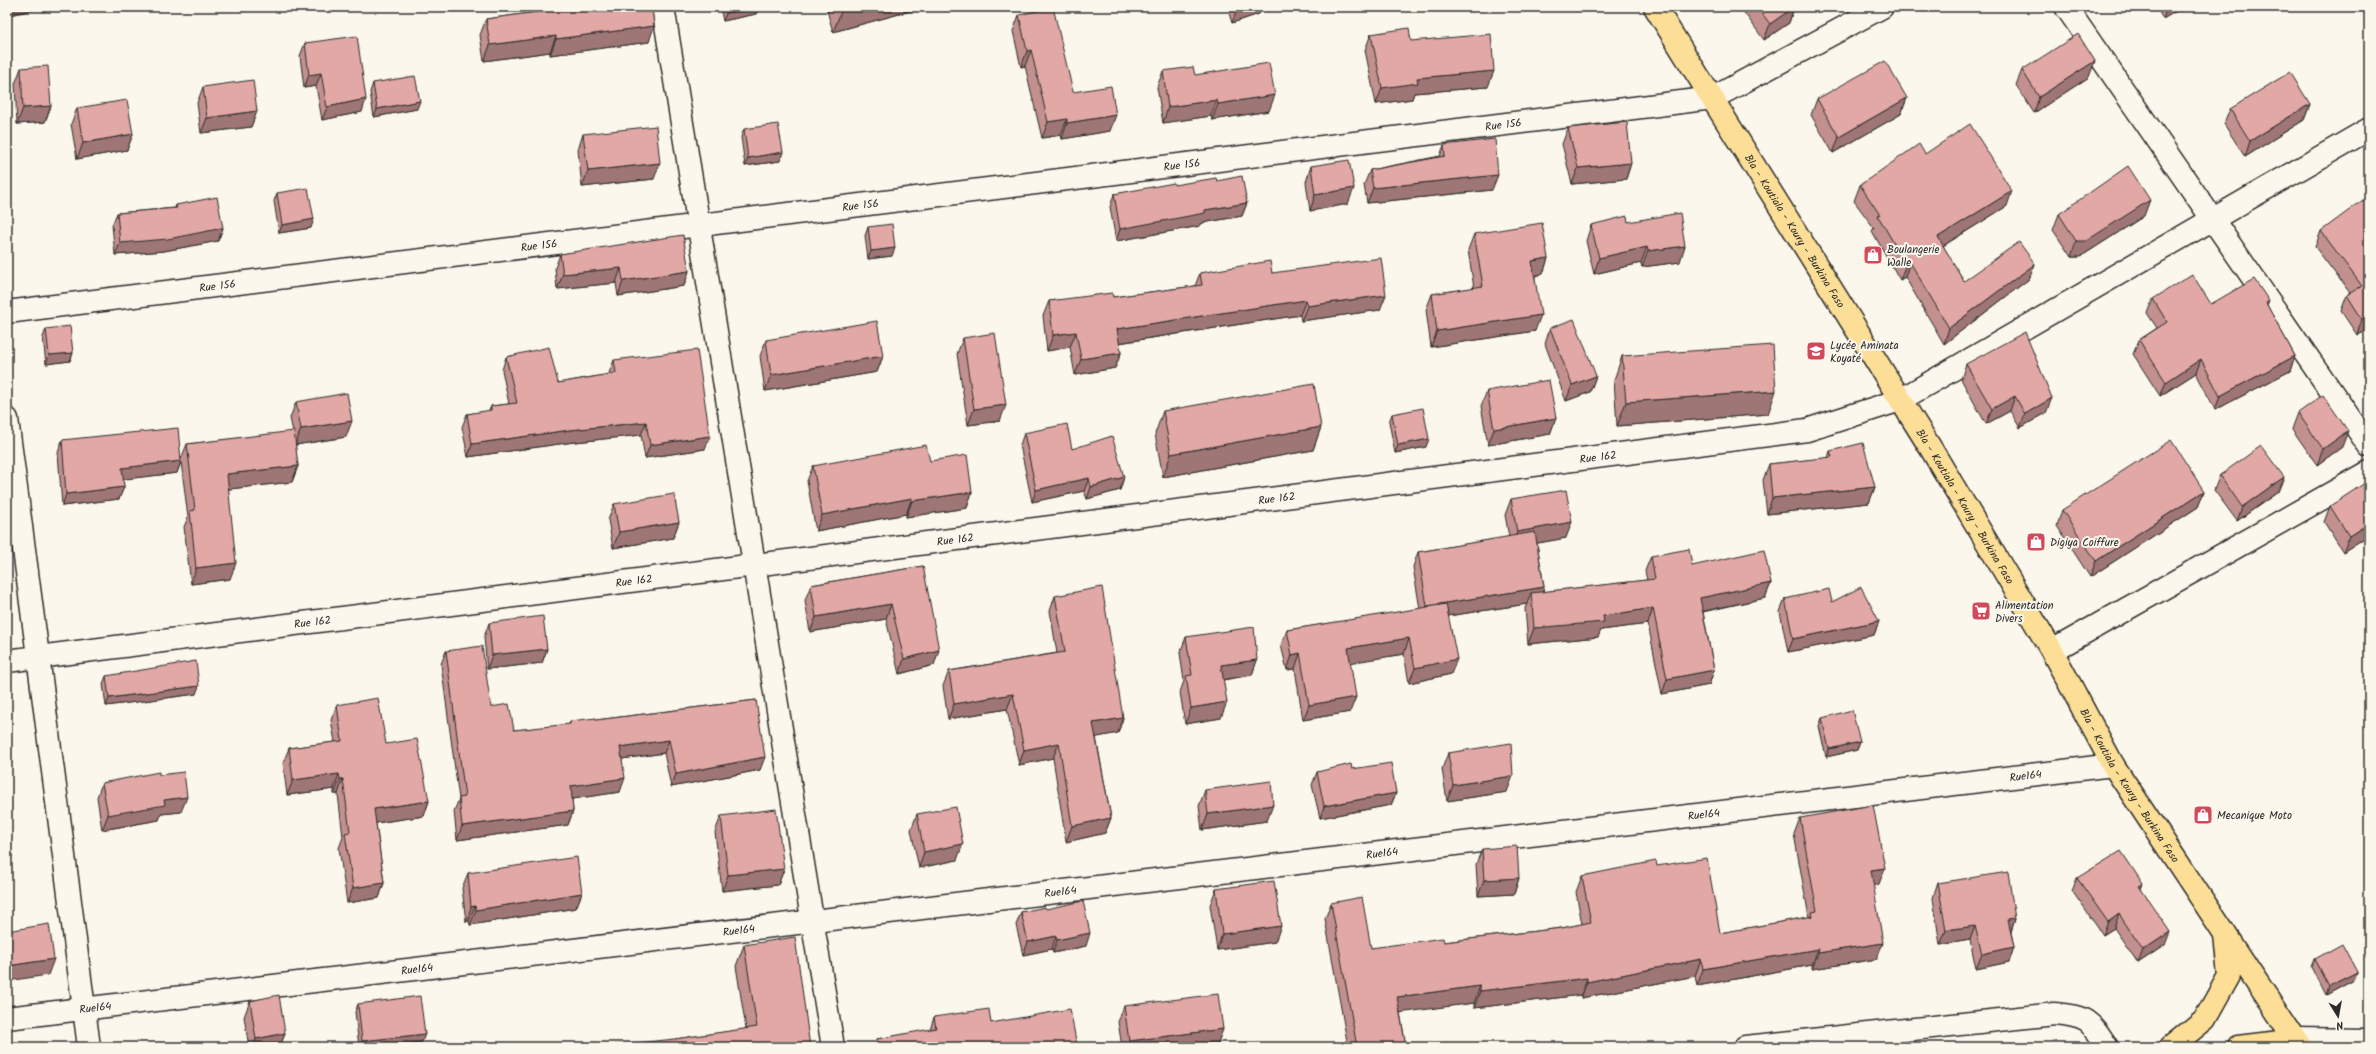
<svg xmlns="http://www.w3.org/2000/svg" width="2376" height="1054" viewBox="0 0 2376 1054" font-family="Kalam,sans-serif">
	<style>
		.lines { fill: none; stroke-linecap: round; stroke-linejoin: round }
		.minor-casing { stroke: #2b2b2b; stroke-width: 25 }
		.major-casing { stroke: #2b2b2b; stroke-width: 25 }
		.minor { stroke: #fbf7ec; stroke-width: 22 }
		.major { stroke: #fcde96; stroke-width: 22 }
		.wall { fill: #c2908e; stroke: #2b2b2b }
		.shaded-wall { fill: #9e7674; stroke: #2b2b2b }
		.building { fill: #e2a8a5; stroke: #2b2b2b }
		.labels { text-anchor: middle; stroke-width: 4; stroke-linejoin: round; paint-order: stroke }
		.street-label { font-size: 11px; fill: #2b2b2b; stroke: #fbf7ec }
		.poi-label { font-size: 11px; fill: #2b2b2b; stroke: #fbf7ec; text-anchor: start }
	</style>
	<rect width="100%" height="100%" fill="#fbf7ec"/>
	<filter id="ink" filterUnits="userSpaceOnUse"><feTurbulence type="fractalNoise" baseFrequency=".025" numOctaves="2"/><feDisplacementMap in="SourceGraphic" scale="8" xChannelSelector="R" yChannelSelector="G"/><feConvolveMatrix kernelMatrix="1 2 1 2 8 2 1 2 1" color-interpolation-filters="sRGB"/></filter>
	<g filter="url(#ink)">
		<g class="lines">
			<defs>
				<g id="minor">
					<polyline points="663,7 833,1047"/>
					<polyline points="2066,7 2369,446"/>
					<path id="s1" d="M7 312 1713 98 1882 7"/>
					<polyline points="7,419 89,1047"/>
					<polyline points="2052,651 2369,472"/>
					<path id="s2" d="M7 661 1807 430 1900 400 2369 129"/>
					<path id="s3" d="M7 1018 2113 765"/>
					<polyline points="2295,1040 2369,1041"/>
					<path d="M1745 1047 2055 1014C2087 1017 2090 1021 2107 1047"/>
				</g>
				<g id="major">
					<path id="s4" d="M1655 7 1930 447 2052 651 2113 765 2300 1047"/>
					<polyline points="2171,1047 2205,1019 2229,976 2225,934"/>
					<polyline points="2239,1047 2295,1040"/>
				</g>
			</defs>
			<use href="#minor" class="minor-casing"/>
			<use href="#major" class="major-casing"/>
			<use href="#minor" class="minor"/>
			<use href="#major" class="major"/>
		</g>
		<g class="wall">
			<polygon points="7,7 75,7 43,11 42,8 9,15"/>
			<polygon points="547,7 652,7 649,42 550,55 550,52 484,61 480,35 486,19 546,11"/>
			<polygon points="720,7 759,7 756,14 723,21"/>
			<polygon points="826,7 925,7 833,32"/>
			<polygon points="1227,7 1262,7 1259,14 1232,23"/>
			<polygon points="1740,7 1794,7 1789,23 1764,40"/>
			<polygon points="2156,7 2183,7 2163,19"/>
			<polygon points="1019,15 1073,92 1110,131 1062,139 1061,135 1042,138 1025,66 1021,67 1013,31"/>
			<polygon points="1371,34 1411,41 1488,87 1414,93 1412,99 1376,104 1365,50"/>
			<polygon points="305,43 362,112 322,120 316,86 304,88 300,56"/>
			<polygon points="21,68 51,106 45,122 17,124 15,84"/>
			<polygon points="2022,70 2089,77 2034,113 2016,85"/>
			<polygon points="1163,71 1269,111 1212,120 1211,116 1163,123 1157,87"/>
			<polygon points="373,83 417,109 374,117 370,92"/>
			<polygon points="203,87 257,111 251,127 201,133 197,103"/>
			<polygon points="1907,98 1901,114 1833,153 1811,115 1817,99"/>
			<polygon points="2310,104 2304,120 2245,157 2224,124 2230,109"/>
			<polygon points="77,108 133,134 127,150 77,159 71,124"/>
			<polygon points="1568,128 1631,163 1626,179 1572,184 1562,144"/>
			<polygon points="744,129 780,161 745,166 741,137"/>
			<polygon points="583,134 654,179 582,187 578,150"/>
			<polygon points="1444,145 1492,190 1367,203 1364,185 1370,170 1440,156"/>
			<polygon points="1925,154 2007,206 1943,246 1964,281 2035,264 2029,279 1944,344 1905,277 1900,280 1872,231 1874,228 1854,201 1860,185"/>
			<polygon points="1311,166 1348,204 1310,211 1306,182"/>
			<polygon points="1217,181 1247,203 1242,216 1202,223 1200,226 1116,241 1110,207 1114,194"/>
			<polygon points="277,193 311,228 279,233 274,201"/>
			<polygon points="176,205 223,228 218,241 164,251 115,255 112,225 117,213 175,208"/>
			<polygon points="2369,208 2369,329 2357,335 2341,311 2347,295 2350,293 2315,247 2321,231"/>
			<polygon points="2059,214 2144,216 2080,257 2071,257 2053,230"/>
			<polygon points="1628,222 1680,262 1642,267 1641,263 1594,274 1586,241 1591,225"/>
			<polygon points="868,227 892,256 868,259 865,236"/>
			<polygon points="1474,234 1548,258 1543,274 1535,276 1535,331 1431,347 1426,310 1432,294 1474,288 1468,250"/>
			<polygon points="560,254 689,271 684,286 618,296 616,283 557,289 555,268"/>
			<polygon points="1200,273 1272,273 1380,310 1301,321 1300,315 1119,343 1121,353 1115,368 1075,375 1070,347 1047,351 1043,316 1049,301 1113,297 1195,286"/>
			<polygon points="2153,299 2211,304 2269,301 2267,305 2295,356 2290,371 2215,410 2196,373 2160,396 2133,354 2139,340 2157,328 2147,313"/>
			<polygon points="1550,328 1596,376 1590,392 1566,401 1545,344"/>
			<polygon points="46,329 73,353 70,361 46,364 43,337"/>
			<polygon points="963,338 1000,421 968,425 957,354"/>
			<polygon points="766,340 883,356 877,372 765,391 760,356"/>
			<polygon points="1622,356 1768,414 1617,426 1614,380"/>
			<polygon points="506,357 558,383 610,374 609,373 614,360 705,449 645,458 641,435 566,443 468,457 462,427 467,414 489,411 491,406 509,404 502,370"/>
			<polygon points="1966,364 2046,413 2020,428 2010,411 1986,424 1961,379"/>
			<polygon points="1487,391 1556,418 1550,434 1488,445 1481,406"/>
			<polygon points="296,402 346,437 295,445 298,466 292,482 228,489 230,579 191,584 184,527 188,517 181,462 177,473 123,479 124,487 119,499 62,506 58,453 62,440 181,459 187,444 293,432 290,418"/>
			<polygon points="1163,411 1321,427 1313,450 1163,477 1155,434"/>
			<polygon points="2298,413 2342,447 2317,465 2292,429"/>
			<polygon points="1392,414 1426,447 1395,453 1389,422"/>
			<polygon points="1024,433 1072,449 1124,477 1120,490 1087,499 1084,491 1032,502 1020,445"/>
			<polygon points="1830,451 1875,487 1869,503 1767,514 1763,480 1769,464 1828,458"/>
			<polygon points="930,461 972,492 967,508 906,517 906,514 816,531 807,481 813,466"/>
			<polygon points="2220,475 2278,492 2237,521 2214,490"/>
			<polygon points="2369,483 2369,535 2343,552 2324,522 2330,506"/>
			<polygon points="2204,491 2198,507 2090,577 2057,526 2062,510"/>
			<polygon points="1511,499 1566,538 1537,543 1544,587 1543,592 1647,580 1645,571 1651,556 1692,566 1771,583 1765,598 1703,612 1714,670 1709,685 1662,694 1648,624 1601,630 1598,637 1528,644 1525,608 1527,604 1448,616 1451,674 1409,683 1404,654 1350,662 1350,712 1303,720 1295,669 1287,670 1281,645 1287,630 1420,609 1413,567 1418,552 1509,537 1505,515"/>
			<polygon points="614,504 679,522 673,538 613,548 608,520"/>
			<polygon points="923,566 934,665 899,674 886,619 810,632 805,600 811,585"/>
			<polygon points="1055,596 1123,718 1118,733 1096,737 1111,818 1105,833 1066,842 1053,758 1019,765 1007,709 948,719 943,686 949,671 1057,653 1050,611"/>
			<polygon points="1785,599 1832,602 1879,621 1874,635 1788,652 1780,612"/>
			<polygon points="489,623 547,649 542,663 487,669 484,637"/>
			<polygon points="1186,637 1257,660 1252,675 1223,680 1221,718 1185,724 1180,692 1184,681 1180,653"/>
			<polygon points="446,651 491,707 514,730 569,725 570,721 596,720 756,700 760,770 671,787 664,753 622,759 620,792 572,799 573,811 568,825 457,840 454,811 459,799 441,664"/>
			<polygon points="106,676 196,694 106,706 103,684"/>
			<polygon points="337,705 386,744 429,801 424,816 376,823 384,883 379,898 347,903 339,848 343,837 338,794 334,794 334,789 287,795 283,763 289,748 335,742 331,720"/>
			<polygon points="1822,718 1860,742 1857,750 1826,757 1819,726"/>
			<polygon points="1448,753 1507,792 1447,801 1442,769"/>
			<polygon points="1352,769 1396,793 1391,805 1320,818 1312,785 1317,772"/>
			<polygon points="159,775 181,812 161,814 159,820 102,830 97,797 102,783"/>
			<polygon points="1205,790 1267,821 1202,830 1199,806"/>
			<polygon points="917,814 957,860 919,868 911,830"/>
			<polygon points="721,816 784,869 778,885 722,891 715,832"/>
			<polygon points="1800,818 1879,884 1873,885 1877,959 1812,969 1812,965 1697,986 1695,976 1581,998 1581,995 1474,1008 1474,1003 1400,1012 1406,1047 1348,1047 1325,919 1331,903 1371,948 1444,942 1562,928 1582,924 1576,892 1582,876 1657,866 1720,933 1809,917 1794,834"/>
			<polygon points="1482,849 1519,878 1514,894 1478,896 1476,864"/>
			<polygon points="468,873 582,893 576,908 470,925 469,921 466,922 462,888"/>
			<polygon points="2077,878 2141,889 2165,945 2138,963 2114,928 2103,935 2072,891"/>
			<polygon points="1938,883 2015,919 2011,932 2014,947 2009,962 1976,969 1970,940 1940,945 1933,898"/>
			<polygon points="1216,889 1275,942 1217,950 1210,905"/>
			<polygon points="1046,909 1086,946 1053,953 1052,949 1023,955 1016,925 1021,912"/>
			<polygon points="744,945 810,1047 675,1039 746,1029 736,966"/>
			<polygon points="2315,959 2357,972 2354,980 2326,995 2312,967"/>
			<polygon points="250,1001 285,1033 280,1047 249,1047 244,1017"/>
			<polygon points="358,1004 422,1042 379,1047 359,1047 355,1012"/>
			<polygon points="1124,1006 1223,1029 1217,1045 1201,1047 1122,1047 1118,1022"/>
			<polygon points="934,1017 991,1023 1077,1046 1077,1047 874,1047 877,1039 930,1030"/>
		</g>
		<g class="shaded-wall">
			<polygon points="11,7 43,7 42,8 9,15"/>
			<polygon points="44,7 75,7 43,11"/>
			<polygon points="755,7 759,7 756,14 723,21 726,13"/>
			<polygon points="849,7 925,7 833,32 842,9"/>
			<polygon points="1246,7 1262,7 1259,14 1232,23 1237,10"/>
			<polygon points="1479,7 1487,7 1478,10"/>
			<polygon points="1794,7 1789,23 1764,40 1770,24"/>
			<polygon points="2167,7 2183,7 2163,19"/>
			<polygon points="654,26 649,42 550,55 556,39"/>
			<polygon points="556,36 550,52 484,61 490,45"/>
			<polygon points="1031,50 1025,66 1021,67 1027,51"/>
			<polygon points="2095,61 2089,77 2034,113 2039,97"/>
			<polygon points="1494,71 1488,87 1414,93 1412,99 1376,104 1382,88 1417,78"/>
			<polygon points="321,73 316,86 304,88 309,75"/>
			<polygon points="1275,95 1269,111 1212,120 1218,104"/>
			<polygon points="1907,98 1901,114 1833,153 1839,137"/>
			<polygon points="366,99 362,112 322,120 327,107"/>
			<polygon points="1217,100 1211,116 1163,123 1168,107"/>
			<polygon points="420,101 417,109 374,117 377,109"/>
			<polygon points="2310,104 2304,120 2245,157 2250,141"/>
			<polygon points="51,106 45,122 17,124 23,108"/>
			<polygon points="257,111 251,127 201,133 207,118"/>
			<polygon points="1116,115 1110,131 1062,139 1067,123"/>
			<polygon points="1067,119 1061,135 1042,138 1048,122"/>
			<polygon points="133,134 127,150 77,159 83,143"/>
			<polygon points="783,152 780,161 745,166 748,158"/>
			<polygon points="660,163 654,179 582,187 588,171"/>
			<polygon points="1631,163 1626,179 1572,184 1578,168"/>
			<polygon points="1498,175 1492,190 1367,203 1373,188"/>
			<polygon points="1354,188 1348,204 1310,211 1315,195"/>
			<polygon points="2012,191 2007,206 1933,252 1938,237"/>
			<polygon points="2150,200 2144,216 2080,257 2071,257 2076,241"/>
			<polygon points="1247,203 1242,216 1202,223 1200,226 1116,241 1120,229 1205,210"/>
			<polygon points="314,219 311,228 279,233 282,225"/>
			<polygon points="223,228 218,241 164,251 115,255 120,243"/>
			<polygon points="1685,246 1680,262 1642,267 1648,251"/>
			<polygon points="1647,247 1641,263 1594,274 1599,258"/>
			<polygon points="895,248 892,256 868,259 871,251"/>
			<polygon points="1548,258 1543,274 1526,277 1532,261"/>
			<polygon points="1910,262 1905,277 1900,280 1906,264"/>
			<polygon points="2035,264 2029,279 1944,344 1949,328"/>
			<polygon points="621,268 616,283 557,289 563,274"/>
			<polygon points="689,271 684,286 618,296 623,281"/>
			<polygon points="1386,295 1380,310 1301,321 1307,306"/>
			<polygon points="1306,300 1300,315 1111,344 1117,329"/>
			<polygon points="1541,315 1535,331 1431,347 1437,331"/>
			<polygon points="2369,316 2369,329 2357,335 2362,319"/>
			<polygon points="1076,332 1070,347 1047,351 1053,335"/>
			<polygon points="73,353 70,361 46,364 49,355"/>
			<polygon points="1121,353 1115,368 1075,375 1081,359"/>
			<polygon points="883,356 877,372 765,391 771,375"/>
			<polygon points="2295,356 2290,371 2215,410 2220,396"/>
			<polygon points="2201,359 2196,373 2160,396 2166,382"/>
			<polygon points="1596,376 1590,392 1566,401 1572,385"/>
			<polygon points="1776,391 1768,414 1617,426 1626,402"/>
			<polygon points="2015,396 2010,411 1986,424 1992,409"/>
			<polygon points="2052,398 2046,413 2020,428 2025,414"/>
			<polygon points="1006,405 1000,421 968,425 974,409"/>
			<polygon points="1556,418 1550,434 1488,445 1494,429"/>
			<polygon points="352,421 346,437 295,445 301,429"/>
			<polygon points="646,422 641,435 566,443 468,457 472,444 570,430"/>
			<polygon points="1321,427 1313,450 1163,477 1171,454"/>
			<polygon points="2348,431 2342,447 2317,465 2323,449"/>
			<polygon points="710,436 705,449 645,458 650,445"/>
			<polygon points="1429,439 1426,447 1395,453 1398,445"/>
			<polygon points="181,461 177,473 117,480 122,468"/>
			<polygon points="298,466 292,482 221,490 227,474"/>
			<polygon points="1124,477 1120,490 1087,499 1091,487"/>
			<polygon points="2284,477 2278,492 2237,521 2242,507"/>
			<polygon points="1089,478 1084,491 1032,502 1036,490"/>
			<polygon points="124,487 119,499 62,506 66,494"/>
			<polygon points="1875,487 1869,503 1767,514 1772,498"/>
			<polygon points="2204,491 2198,507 2090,577 2096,561"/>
			<polygon points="972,492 967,508 906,517 912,501"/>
			<polygon points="912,498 906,514 816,531 822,515"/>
			<polygon points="679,522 673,538 613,548 619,532"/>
			<polygon points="1572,522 1566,538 1511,548 1517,532"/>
			<polygon points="2369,523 2369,535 2343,552 2349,536"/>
			<polygon points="236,563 230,579 191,584 196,568"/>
			<polygon points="1771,583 1765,598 1695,613 1700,598"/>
			<polygon points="1544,587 1539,602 1531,593 1527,604 1421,620 1427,606"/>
			<polygon points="891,604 886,619 810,632 816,617"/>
			<polygon points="1653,608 1648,624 1601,630 1598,637 1528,644 1534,628 1603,616"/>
			<polygon points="1879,621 1874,635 1788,652 1793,639"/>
			<polygon points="1409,638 1404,654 1343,664 1348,648"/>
			<polygon points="547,649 542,663 487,669 492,655"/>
			<polygon points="939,650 934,665 899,674 904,659"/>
			<polygon points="1300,653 1295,669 1287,670 1292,655"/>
			<polygon points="1457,659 1451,674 1409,683 1415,668"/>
			<polygon points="1257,660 1252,675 1215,681 1221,665"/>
			<polygon points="1714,670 1709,685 1662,694 1667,679"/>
			<polygon points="199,686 196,694 106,706 109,698"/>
			<polygon points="1013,694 1007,709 948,719 954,704"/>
			<polygon points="1356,697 1350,712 1303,720 1309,705"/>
			<polygon points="1227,702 1221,718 1185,724 1191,708"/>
			<polygon points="1123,718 1118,733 1088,739 1093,723"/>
			<polygon points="669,740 664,753 615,760 620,747"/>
			<polygon points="1860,742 1857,750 1826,757 1829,749"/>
			<polygon points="1059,743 1053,758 1019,765 1024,750"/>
			<polygon points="765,757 760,770 671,787 676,774"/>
			<polygon points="339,774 334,789 287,795 293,780"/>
			<polygon points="1513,776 1507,792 1447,801 1453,785"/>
			<polygon points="625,778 620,792 566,800 571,786"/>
			<polygon points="340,779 343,779 338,794 334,794"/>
			<polygon points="1396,793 1391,805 1320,818 1324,806"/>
			<polygon points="187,797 181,812 161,814 159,820 102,830 108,815 164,800"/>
			<polygon points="429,801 424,816 368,824 374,809"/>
			<polygon points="1273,805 1267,821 1202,830 1208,814"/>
			<polygon points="573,811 568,825 457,840 462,826"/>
			<polygon points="1111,818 1105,833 1066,842 1072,826"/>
			<polygon points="963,844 957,860 919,868 924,852"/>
			<polygon points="1885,868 1879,884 1865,887 1871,870"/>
			<polygon points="784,869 778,885 722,891 728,875"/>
			<polygon points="1519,878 1514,894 1478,896 1484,880"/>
			<polygon points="384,883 379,898 347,903 353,888"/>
			<polygon points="2143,884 2138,897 2139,886"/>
			<polygon points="582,893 576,908 470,925 476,910"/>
			<polygon points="475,906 469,921 466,922 471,907"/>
			<polygon points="2119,914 2114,928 2103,935 2108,922"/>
			<polygon points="2015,919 2010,934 2008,920"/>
			<polygon points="1281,926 1275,942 1217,950 1222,934"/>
			<polygon points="1975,926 1970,940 1940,945 1946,930"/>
			<polygon points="2170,932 2165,945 2138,963 2143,950"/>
			<polygon points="1090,933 1086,946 1053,953 1057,940"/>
			<polygon points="1056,936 1052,949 1023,955 1028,942"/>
			<polygon points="1883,943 1877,959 1812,969 1818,953"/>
			<polygon points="2014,947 2009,962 1976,969 1982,954"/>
			<polygon points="1818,949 1812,965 1697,986 1703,969"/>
			<polygon points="54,959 48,975 7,981 7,966"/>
			<polygon points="1701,959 1695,976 1581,998 1587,982"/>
			<polygon points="2357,972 2354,980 2326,995 2329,986"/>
			<polygon points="1587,978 1581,995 1474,1008 1480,991"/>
			<polygon points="1480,986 1474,1003 1391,1014 1397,997"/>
			<polygon points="1223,1029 1217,1045 1201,1047 1126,1047 1129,1041"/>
			<polygon points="285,1033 280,1047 253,1047 256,1039"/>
			<polygon points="425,1034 422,1042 379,1047 360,1047 362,1041"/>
		</g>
		<g class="building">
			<polygon points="552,7 652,7 654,26 556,39 556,36 490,45 486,19 552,10"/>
			<polygon points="725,7 755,7 726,13"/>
			<polygon points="841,7 849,7 842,9"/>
			<polygon points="1053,7 1073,92 1111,86 1116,115 1067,123 1067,119 1048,122 1031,50 1027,51 1019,15"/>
			<polygon points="1236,7 1246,7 1237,10"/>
			<polygon points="1757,7 1794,7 1770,24"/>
			<polygon points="1409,28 1411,41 1491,34 1494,71 1417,78 1418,83 1382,88 1371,34"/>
			<polygon points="2078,34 2095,61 2039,97 2022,70"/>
			<polygon points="357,36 366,99 327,107 321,73 309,75 305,43"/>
			<polygon points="1885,61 1907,98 1839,137 1817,99"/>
			<polygon points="1269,63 1275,95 1218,104 1217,100 1168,107 1163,71 1193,67 1195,75"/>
			<polygon points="48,66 51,106 23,108 21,68"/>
			<polygon points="2290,72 2310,104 2250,141 2230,109"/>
			<polygon points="415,76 420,101 377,109 373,83"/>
			<polygon points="253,80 257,111 207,118 203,87"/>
			<polygon points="127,100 133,134 83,143 77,108"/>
			<polygon points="1627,122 1631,163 1578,168 1568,128"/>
			<polygon points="778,124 783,152 748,158 744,129"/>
			<polygon points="1970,124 2012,191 1938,237 1964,281 2019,242 2035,264 1949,328 1910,262 1906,264 1878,216 1880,215 1860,185 1919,144 1925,154"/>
			<polygon points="656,126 660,163 588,171 583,134"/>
			<polygon points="1495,139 1498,175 1373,188 1370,170 1445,156 1444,145"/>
			<polygon points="1349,160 1354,188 1315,195 1311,166"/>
			<polygon points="2128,166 2150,200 2086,241 2076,241 2059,214"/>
			<polygon points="1242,176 1247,203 1205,210 1205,213 1120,229 1114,194 1174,183 1174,185 1216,178 1217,181"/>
			<polygon points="308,188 314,219 282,225 277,193"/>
			<polygon points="217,197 223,228 168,239 120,243 117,213 177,208 176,205"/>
			<polygon points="2363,200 2369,208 2369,316 2362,319 2347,295 2362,286 2321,231"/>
			<polygon points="1680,213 1685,246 1648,251 1647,247 1599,258 1591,225 1627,216 1628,222"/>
			<polygon points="1542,223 1548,258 1532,261 1541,315 1437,331 1432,294 1483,286 1474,234"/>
			<polygon points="892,224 895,248 871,251 868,227"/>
			<polygon points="683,235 689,271 623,281 621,268 563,274 560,254"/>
			<polygon points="1381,258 1386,295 1307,306 1306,300 1117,329 1121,353 1081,359 1076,332 1053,335 1049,301 1112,293 1113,297 1202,285 1200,273 1270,261 1272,273"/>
			<polygon points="2192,274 2211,304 2254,279 2269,301 2266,303 2295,356 2220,396 2201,359 2166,382 2139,340 2167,322 2153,299"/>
			<polygon points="1574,319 1596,376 1572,385 1550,328"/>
			<polygon points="877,321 883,356 771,375 766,340"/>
			<polygon points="70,326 73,353 49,355 46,329"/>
			<polygon points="2025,332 2052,398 2025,414 2015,396 1992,409 1966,364"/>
			<polygon points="995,333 1006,405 974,409 963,338"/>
			<polygon points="1773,345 1776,391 1626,402 1622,356"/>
			<polygon points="549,347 558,383 616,373 614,360 697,350 710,436 650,445 646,422 570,430 472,444 467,414 491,410 491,406 517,403 506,357"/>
			<polygon points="1549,380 1556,418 1494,429 1487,391"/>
			<polygon points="1314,384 1321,427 1171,454 1163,411"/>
			<polygon points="347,393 352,421 301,429 296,402"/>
			<polygon points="2323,395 2348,431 2323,449 2298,413"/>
			<polygon points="1423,408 1429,439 1398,445 1392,414"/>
			<polygon points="1067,424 1072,449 1112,436 1124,477 1091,487 1089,478 1036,490 1024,433"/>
			<polygon points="178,428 181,461 122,468 124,487 66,494 62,440"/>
			<polygon points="294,431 298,466 227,474 236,563 196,568 190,511 195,510 187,444"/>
			<polygon points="2171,440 2204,491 2096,561 2062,510"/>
			<polygon points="1863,443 1875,487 1772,498 1769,464 1832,457 1830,451"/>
			<polygon points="926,445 930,461 967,455 972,492 912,501 912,498 822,515 813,466"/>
			<polygon points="2261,446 2284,477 2242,507 2220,475"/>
			<polygon points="2368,481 2369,483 2369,523 2349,536 2330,506"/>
			<polygon points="1566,490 1572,522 1517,532 1511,499"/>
			<polygon points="674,494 679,522 619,532 614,504"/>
			<polygon points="1535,532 1544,587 1427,606 1418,552"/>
			<polygon points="1689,549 1692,566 1764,550 1771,583 1700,598 1714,670 1667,679 1653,608 1603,616 1604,622 1534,628 1531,593 1655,579 1651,556"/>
			<polygon points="923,566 939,650 904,659 891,604 816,617 811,585"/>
			<polygon points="1102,587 1123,718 1093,723 1111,818 1072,826 1059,743 1024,750 1013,694 954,704 949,671 1065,652 1055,596"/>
			<polygon points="1861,587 1879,621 1793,639 1785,599 1829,589 1832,602"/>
			<polygon points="7,595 9,606 7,607"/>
			<polygon points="1446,604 1457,659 1415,668 1409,638 1348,648 1356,697 1309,705 1300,653 1292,655 1287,630"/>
			<polygon points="543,616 547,649 492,655 489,623"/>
			<polygon points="1254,627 1257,660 1221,665 1227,702 1191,708 1186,676 1192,675 1186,637"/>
			<polygon points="482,646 491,707 509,704 514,730 570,724 570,721 596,718 596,720 756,700 765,757 676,774 669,740 620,747 625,778 571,786 573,811 462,826 459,798 465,797 446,651"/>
			<polygon points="196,661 199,686 109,698 106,676"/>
			<polygon points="378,698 386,744 417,739 429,801 374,809 384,883 353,888 345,833 350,832 343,779 340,779 339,774 293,780 289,748 342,741 337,705"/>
			<polygon points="1852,710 1860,742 1829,749 1822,718"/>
			<polygon points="1511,743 1513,776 1453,785 1448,753"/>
			<polygon points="1391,763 1396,793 1324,806 1317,772 1351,764 1352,769"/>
			<polygon points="159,772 159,775 184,772 187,797 164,800 165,805 108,815 102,783"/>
			<polygon points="1271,781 1273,805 1208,814 1205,790"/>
			<polygon points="1873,805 1885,868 1871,870 1883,943 1818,953 1818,949 1703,969 1701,959 1587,982 1587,978 1480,991 1480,986 1397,997 1406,1047 1357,1047 1331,903 1362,897 1371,948 1443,938 1444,942 1562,928 1591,922 1582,876 1656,861 1657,866 1707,858 1720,933 1813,916 1812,912 1817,911 1800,818"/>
			<polygon points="956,807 963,844 924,852 917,814"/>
			<polygon points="776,809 784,869 728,875 721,816"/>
			<polygon points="1517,846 1519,878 1484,880 1482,849"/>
			<polygon points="2121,851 2143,884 2139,886 2170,932 2143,950 2119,914 2108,922 2077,878"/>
			<polygon points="577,857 582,893 476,910 475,906 471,907 468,873"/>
			<polygon points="2008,872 2015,919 2008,920 2014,947 1982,954 1975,926 1946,930 1938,883"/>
			<polygon points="1274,881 1281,926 1222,934 1216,889"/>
			<polygon points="1083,901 1090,933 1057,940 1056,936 1028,942 1021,912 1045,907 1046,909"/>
			<polygon points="49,924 54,959 7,966 7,931"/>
			<polygon points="795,937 810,1047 597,1047 675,1039 757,1027 744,945"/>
			<polygon points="2342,944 2357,972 2329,986 2315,959"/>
			<polygon points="1218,994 1223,1029 1129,1041 1124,1006"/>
			<polygon points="279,995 285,1033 256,1039 250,1001"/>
			<polygon points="420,996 425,1034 362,1041 358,1004"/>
			<polygon points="989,1009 991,1023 1070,1009 1077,1046 1073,1047 878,1047 877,1039 936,1028 934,1017"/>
		</g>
	</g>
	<defs>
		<symbol id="shop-square" viewBox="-11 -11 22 22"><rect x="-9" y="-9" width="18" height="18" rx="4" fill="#d1495b" stroke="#fbf7ec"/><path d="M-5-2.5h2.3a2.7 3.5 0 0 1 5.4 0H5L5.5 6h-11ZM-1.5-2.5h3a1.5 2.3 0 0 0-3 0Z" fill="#fff"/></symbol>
		<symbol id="school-square" viewBox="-11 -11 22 22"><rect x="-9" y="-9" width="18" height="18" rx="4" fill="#d1495b" stroke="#fbf7ec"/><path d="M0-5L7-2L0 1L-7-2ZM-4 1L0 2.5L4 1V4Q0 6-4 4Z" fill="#fff"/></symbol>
		<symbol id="supermarket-square" viewBox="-11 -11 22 22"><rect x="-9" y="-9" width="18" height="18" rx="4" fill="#d1495b" stroke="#fbf7ec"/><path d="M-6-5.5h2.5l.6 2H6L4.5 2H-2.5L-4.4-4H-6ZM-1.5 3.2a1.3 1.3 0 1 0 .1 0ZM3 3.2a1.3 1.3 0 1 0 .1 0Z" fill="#fff"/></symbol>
	</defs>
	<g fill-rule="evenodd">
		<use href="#shop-square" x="1862" y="244" width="22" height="22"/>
		<use href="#school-square" x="1805" y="340" width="22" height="22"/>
		<use href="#shop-square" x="2025" y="531" width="22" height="22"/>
		<use href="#supermarket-square" x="1970" y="600" width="22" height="22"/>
		<use href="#shop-square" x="2192" y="804" width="22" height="22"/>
	</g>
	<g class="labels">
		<g class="street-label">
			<text dy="4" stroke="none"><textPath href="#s1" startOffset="1508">Rue 156</textPath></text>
			<text dy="4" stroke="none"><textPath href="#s1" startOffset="1184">Rue 156</textPath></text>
			<text dy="4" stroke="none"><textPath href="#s1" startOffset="860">Rue 156</textPath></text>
			<text dy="4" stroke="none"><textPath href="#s4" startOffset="264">Bla - Koutiala - Koury - Burkina Faso</textPath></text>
			<text dy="4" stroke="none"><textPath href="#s1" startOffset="536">Rue 156</textPath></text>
			<text dy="4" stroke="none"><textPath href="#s1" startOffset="212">Rue 156</textPath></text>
			<text dy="4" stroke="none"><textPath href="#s2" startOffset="1604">Rue 162</textPath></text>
			<text dy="4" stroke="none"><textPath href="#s2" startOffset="1280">Rue 162</textPath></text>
			<text dy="4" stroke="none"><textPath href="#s4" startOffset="588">Bla - Koutiala - Koury - Burkina Faso</textPath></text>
			<text dy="4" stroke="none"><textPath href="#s2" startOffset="956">Rue 162</textPath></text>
			<text dy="4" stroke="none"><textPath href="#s2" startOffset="632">Rue 162</textPath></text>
			<text dy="4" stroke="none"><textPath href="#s2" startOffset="308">Rue 162</textPath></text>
			<text dy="4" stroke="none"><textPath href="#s3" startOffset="2033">Rue164</textPath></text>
			<text dy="4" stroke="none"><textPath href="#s4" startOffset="912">Bla - Koutiala - Koury - Burkina Faso</textPath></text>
			<text dy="4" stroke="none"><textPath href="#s3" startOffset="1709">Rue164</textPath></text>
			<text dy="4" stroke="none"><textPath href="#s3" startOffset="1385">Rue164</textPath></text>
			<text dy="4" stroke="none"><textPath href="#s3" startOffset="1061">Rue164</textPath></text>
			<text dy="4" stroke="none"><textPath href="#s3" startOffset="737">Rue164</textPath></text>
			<text dy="4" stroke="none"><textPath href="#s3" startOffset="413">Rue164</textPath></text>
			<text dy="4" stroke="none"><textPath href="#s3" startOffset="89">Rue164</textPath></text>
		</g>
		<g class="poi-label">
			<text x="1887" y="253">Boulangerie<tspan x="1887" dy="13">Walle</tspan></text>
			<text x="1830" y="349">Lycée Aminata<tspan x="1830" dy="13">Koyaté</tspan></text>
			<text x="2050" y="546">Digiya Coiffure</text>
			<text x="1995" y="609">Alimentation<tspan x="1995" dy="13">Divers</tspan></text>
			<text x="2217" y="819">Mecanique Moto</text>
		</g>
	</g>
	<rect width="2376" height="1054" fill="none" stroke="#fbf7ec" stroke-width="24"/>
	<rect x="12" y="12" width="2352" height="1030" fill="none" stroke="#2b2b2b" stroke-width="1.5" filter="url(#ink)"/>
	<g transform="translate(2338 1016) rotate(169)" stroke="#fbf7ec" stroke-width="3" paint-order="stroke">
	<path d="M0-3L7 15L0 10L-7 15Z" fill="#2b2b2b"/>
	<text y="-6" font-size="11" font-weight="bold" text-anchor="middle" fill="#2b2b2b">N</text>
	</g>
</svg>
